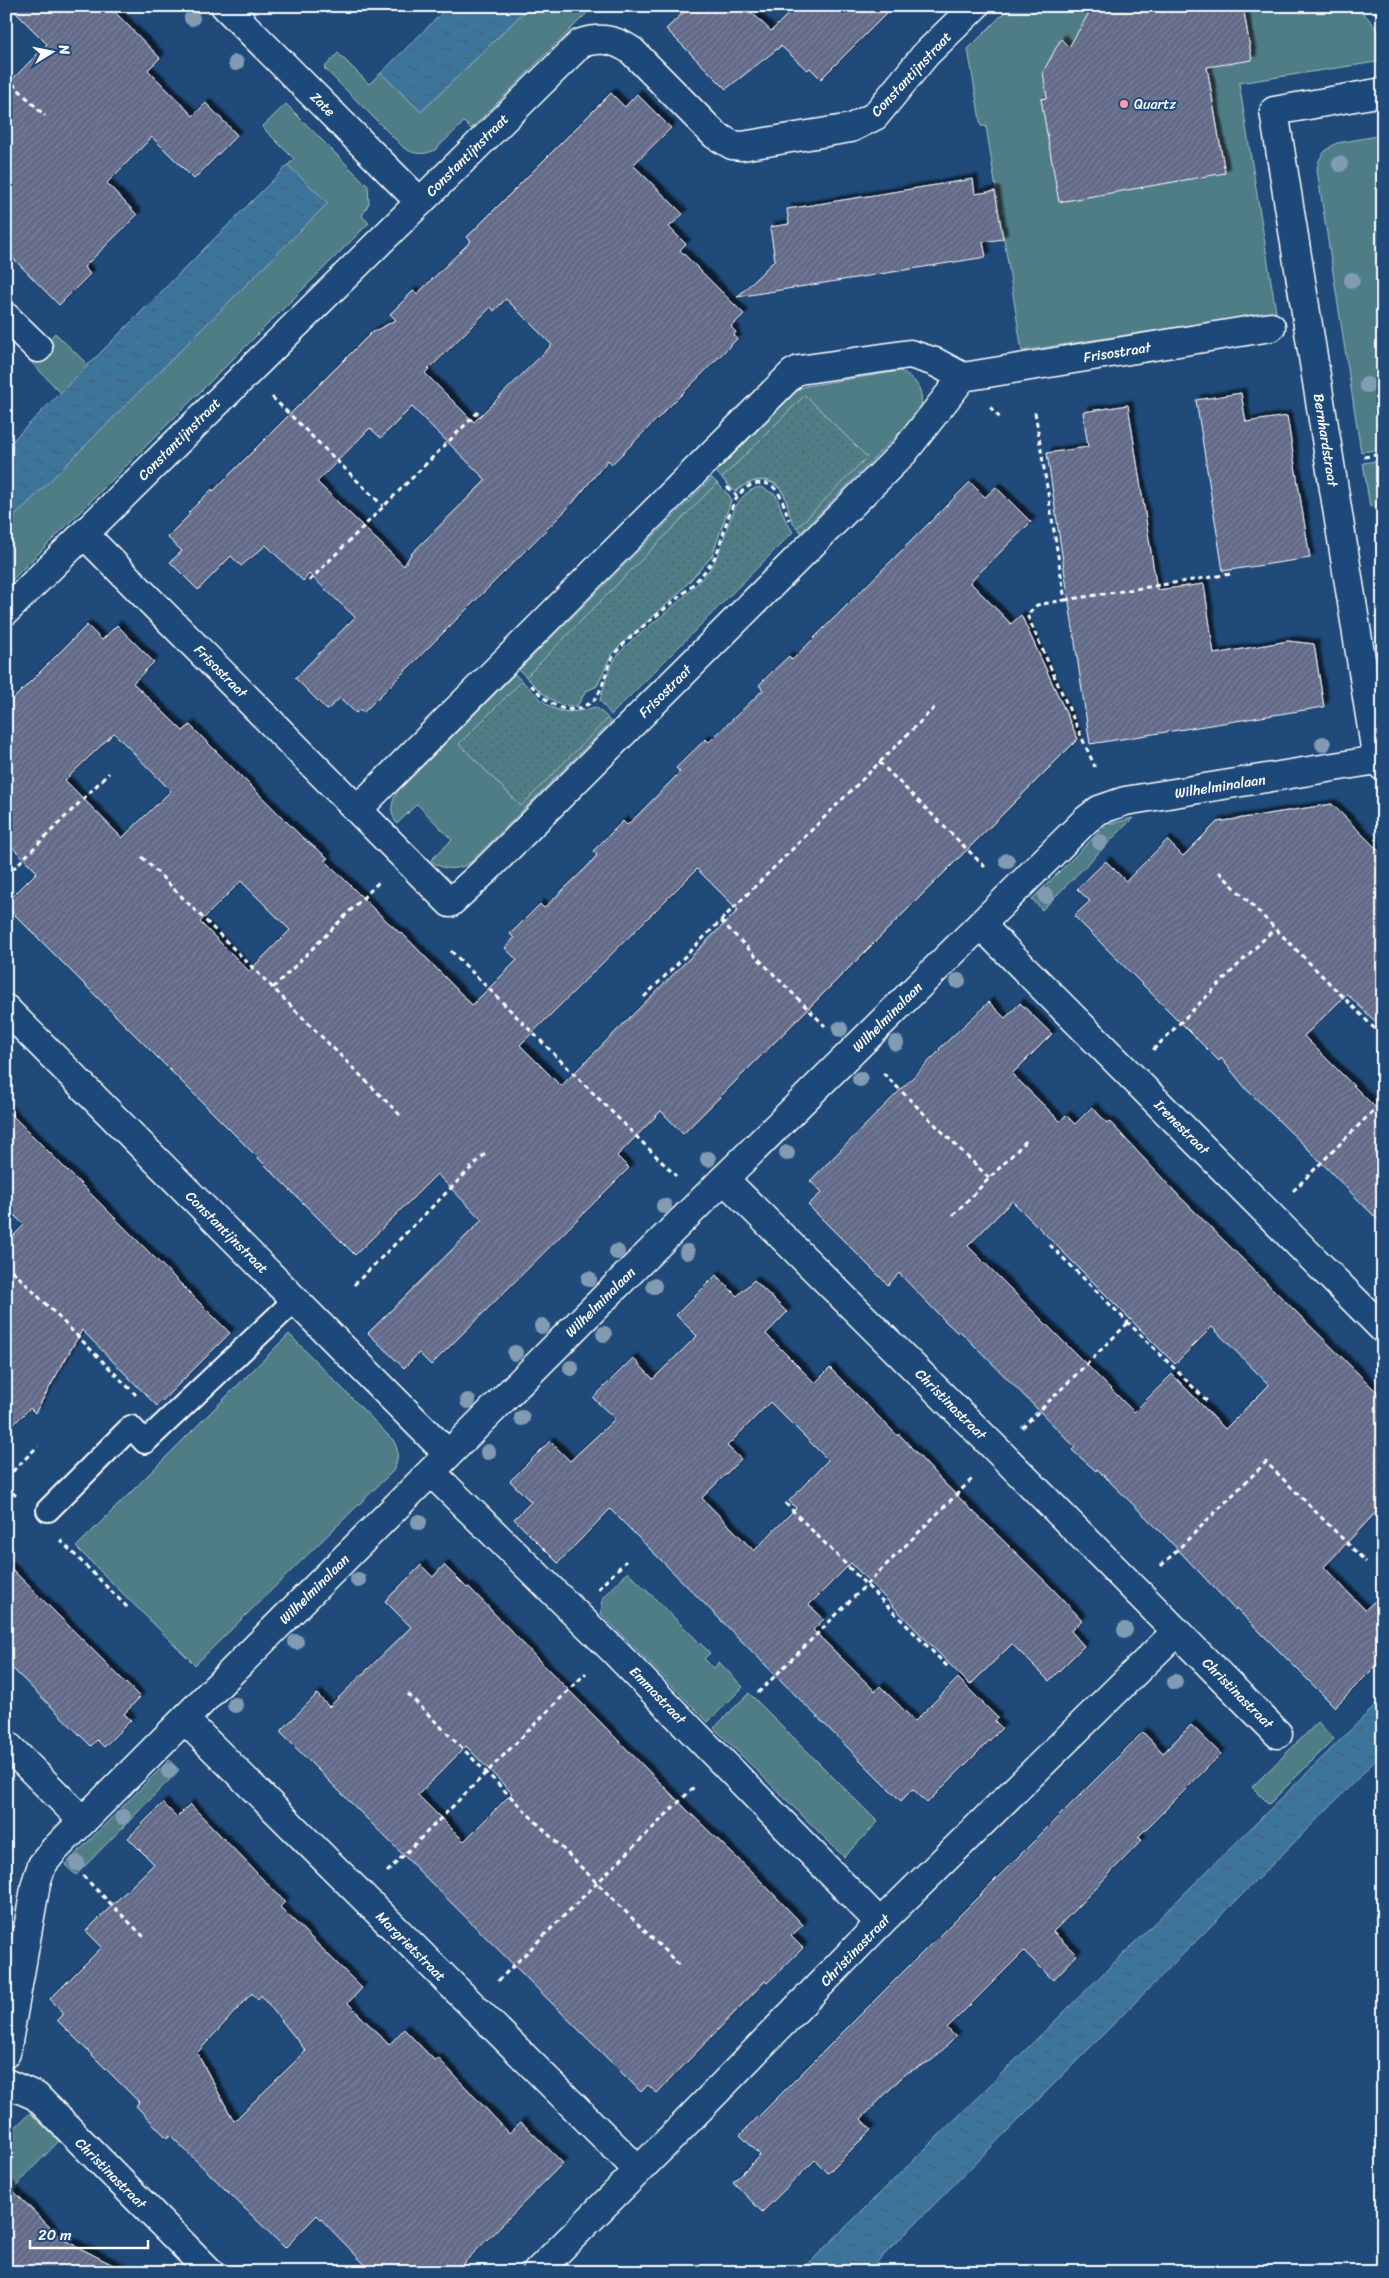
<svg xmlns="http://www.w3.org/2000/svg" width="1389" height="2278" viewBox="0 0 1389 2278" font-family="Sriracha,sans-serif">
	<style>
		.grass { fill: #507d86; stroke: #a8bec2 }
		.park { fill: url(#park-dots); stroke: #a8bec2 }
		.water { fill: url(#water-ripples); stroke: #8bacc2 }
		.building { fill: url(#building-hatch); stroke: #fff; fill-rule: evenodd; filter: url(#shadow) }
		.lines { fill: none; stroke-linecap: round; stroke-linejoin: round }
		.lane-casing { stroke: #fff; stroke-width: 26 }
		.street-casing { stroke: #fff; stroke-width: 31 }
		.path { stroke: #fff; stroke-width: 3; stroke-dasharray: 5 4; stroke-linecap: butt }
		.lane { stroke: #1f4a7a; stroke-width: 22 }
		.street { stroke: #1f4a7a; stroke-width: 28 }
		.tree { fill: #829bb3 }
		.poi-dot { fill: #ff9aa2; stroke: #1f4a7a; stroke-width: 2 }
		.labels { text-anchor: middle; stroke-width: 4; stroke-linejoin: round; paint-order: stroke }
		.street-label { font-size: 14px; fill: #fff; stroke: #1f4a7a }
		.poi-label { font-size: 14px; fill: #fff; stroke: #1f4a7a; text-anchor: start }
	</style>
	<defs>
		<pattern id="park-dots" width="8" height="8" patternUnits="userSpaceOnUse" patternTransform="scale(1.25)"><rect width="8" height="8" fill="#507d86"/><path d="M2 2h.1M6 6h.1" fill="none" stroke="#4e6469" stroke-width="1.8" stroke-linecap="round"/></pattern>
		<pattern id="water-ripples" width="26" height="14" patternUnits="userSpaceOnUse" patternTransform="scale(1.25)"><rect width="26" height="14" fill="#3e759a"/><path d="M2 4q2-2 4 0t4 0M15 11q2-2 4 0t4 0" fill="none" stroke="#465e6f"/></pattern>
		<pattern id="building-hatch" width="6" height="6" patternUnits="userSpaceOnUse" patternTransform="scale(1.25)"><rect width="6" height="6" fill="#626a88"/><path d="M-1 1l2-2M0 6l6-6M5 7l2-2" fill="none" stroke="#7a809a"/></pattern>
		<filter id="shadow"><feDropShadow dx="4.5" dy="-4.5" stdDeviation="1" flood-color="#0009"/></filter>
	</defs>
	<rect width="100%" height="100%" fill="#1f4a7a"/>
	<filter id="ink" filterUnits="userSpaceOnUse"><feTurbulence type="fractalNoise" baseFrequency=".02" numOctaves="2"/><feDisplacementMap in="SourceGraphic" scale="10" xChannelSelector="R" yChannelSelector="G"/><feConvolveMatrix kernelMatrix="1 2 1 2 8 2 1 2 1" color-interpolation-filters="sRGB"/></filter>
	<g filter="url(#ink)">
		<g class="grass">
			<path d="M530 6H594L471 129 464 122 435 150C424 155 415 155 404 148L324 68 338 53 369 84 381 73 421 112Z"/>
			<path d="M1011 6H1350C1374 17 1383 35 1383 61L1239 83 1276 312 1022 351 986 126H981L968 49Z"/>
			<polygon points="286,104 368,186 369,203 362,216 369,223 6,586 6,525 327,204 288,165 294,159 262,127"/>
			<path d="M1383 135V449L1361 452 1317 170C1318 157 1325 149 1337 143Z"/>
			<polygon points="55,333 88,365 61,393 29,360"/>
			<path d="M900 371C918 379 925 393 920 412L801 532C790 521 791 510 785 497 774 474 751 478 735 492L716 472 799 389 806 386Z"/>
			<polygon points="1383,460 1383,505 1370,507 1363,463"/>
			<path d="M712 478 729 495 731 500 712 556 676 596 612 653 597 686 586 691 577 706C551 708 536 686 519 670Z"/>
			<path d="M515 674C545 704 551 720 596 707L611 722 471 862C460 870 442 872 431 860L452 840 417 804 397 824C389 812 391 802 398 791Z"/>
			<polygon points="1133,818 1042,910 1032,899 1102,829 1110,824"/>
			<path d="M289 1334 393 1440C400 1451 398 1460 393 1471L195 1665 76 1547Z"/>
			<polygon points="628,1572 710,1653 704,1659 714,1668 719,1662 743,1687 708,1722 601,1614 603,1598"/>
			<polygon points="749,1693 878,1822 844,1857 714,1728"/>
			<polygon points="1318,1722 1334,1739 1269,1804 1252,1787"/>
			<polygon points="169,1760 179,1770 76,1875 65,1865"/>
			<polygon points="30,2113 59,2141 20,2181 15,2191 6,2194 6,2136"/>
		</g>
		<g class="park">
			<path d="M805 395 867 457 797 528C789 520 789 509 786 499 777 473 752 477 735 492L722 478Z"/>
			<path d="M717 483 729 495 731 500 712 556 676 596 612 653 597 686 586 691 577 706C554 708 541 691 526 677Z"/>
			<path d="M761 487 776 495 785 519 793 532 611 715 600 700C604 688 606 675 612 664 622 646 639 635 653 623 673 607 693 590 709 570 728 547 727 491 761 487Z"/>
			<path d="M522 681C550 708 555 719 596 707L608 718 521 806 459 744Z"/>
		</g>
		<g class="water">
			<polygon points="449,6 530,6 421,112 381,73"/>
			<polygon points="288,165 328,203 6,525 6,447"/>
			<polygon points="1383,1698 1383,1753 867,2272 800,2272"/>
		</g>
		<g class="building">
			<polygon points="9,6 109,6 160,58 148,70 193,116 206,103 237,135 194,179 152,137 107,183 137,215 84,267 90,274 59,305 6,251 6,86 47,44"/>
			<polygon points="690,6 745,6 771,31 796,6 894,6 821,79 810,68 807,70 781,46 726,89 666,29"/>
			<polygon points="1093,6 1243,6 1252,60 1207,67 1225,173 1059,202 1041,99 1047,98 1043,72 1061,39 1069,47"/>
			<path d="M611 93 625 107 637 94 671 128 633 165 683 214 669 227 686 244 680 250 744 314 731 327 736 332 734 335 737 339 612 464 608 460 571 505 363 713 360 709 356 713 340 698 327 710 295 678 355 617 309 574 303 581 266 545 241 566 231 556 198 590 170 562 182 551 167 537 190 514 188 513 212 489 213 491 371 333 396 320 390 314 413 291 417 294 471 241 467 237ZM506 299 552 345 474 422 425 373 491 307 494 311ZM412 407 486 480 411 554 404 566 317 482 370 428 381 438Z"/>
			<polygon points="973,179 975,194 995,191 1003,239 983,242 986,257 737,297 775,260 770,227 789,224 787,209"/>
			<polygon points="1241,393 1246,422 1287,416 1310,558 1223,571 1196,400"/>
			<polygon points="1128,405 1157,590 1204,584 1214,654 1288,641 1314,644 1324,707 1090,744 1047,453 1088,447 1083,412"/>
			<path d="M970 482 985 497 996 487 1031 522 970 582 1011 624 1021 615 1078 739 683 1134 661 1111 617 1156 629 1168 431 1365 419 1353 404 1368 368 1333 482 1220 437 1174 355 1255 6 906V903L37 872 6 841V706L87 625 102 640 117 625 154 662 133 683 183 731 190 725 303 838 328 858 325 860 377 912 401 934 402 933 472 1005 517 960 505 948 514 938 510 934 540 904 544 908 588 866 597 855 593 851 623 821 627 825 637 816 680 772 676 768 691 753 706 739 709 742 763 690 759 685 773 671 789 656 792 660ZM114 733 171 791 122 838 65 780ZM697 869 738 910 561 1086 520 1045ZM241 881 290 930 249 971 200 922Z"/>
			<polygon points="1332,804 1383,855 1383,1029 1347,994 1304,1036 1383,1115 1383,1225 1309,1150 1247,1090 1221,1058 1219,1061 1074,916 1090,901 1077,889 1106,861 1126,881 1167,840 1183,856 1217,822"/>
			<path d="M989 1002 1005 1018 1020 1003 1052 1034 1012 1074 1060 1121 1066 1115 1075 1124 1092 1107 1107 1123 1109 1121 1178 1195 1383 1398V1505L1324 1567 1365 1610 1383 1593V1643L1373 1651 1382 1660 1335 1707 1236 1608 1235 1610 1166 1537 1097 1469 1096 1471 1072 1450 1075 1447 960 1331 958 1333 944 1320 899 1273 888 1285 808 1205 822 1192 810 1181 940 1050 939 1049ZM1012 1201 1175 1364 1212 1327 1269 1385 1225 1429 1172 1374 1134 1412 968 1246Z"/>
			<polygon points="6,1109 230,1333 157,1406 82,1330 35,1413 30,1408 6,1432 6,1243 24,1225 6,1207"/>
			<path d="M716 1275 737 1296 754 1280 787 1312 766 1334 815 1383 830 1368 898 1436 899 1434 943 1482 1048 1584 1082 1620 1071 1631 1084 1646 1049 1681 1012 1644 970 1685 851 1563 809 1605 824 1619 813 1630 875 1691 880 1686 915 1721 958 1678 998 1718 995 1721 1002 1728 927 1803 913 1789 901 1801 610 1509 558 1563 514 1519 531 1502 510 1481 550 1441 570 1461 615 1419 593 1398 633 1358 653 1379 697 1336 676 1315ZM770 1402 828 1460 789 1501 796 1508 754 1551 702 1498 741 1459 727 1446Z"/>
			<polygon points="6,1563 140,1697 124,1714 131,1720 104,1747 97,1740 91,1746 6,1662"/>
			<path d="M421 1565 433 1577 444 1565 467 1588 469 1587 534 1655 689 1812 758 1878 803 1925 791 1936 803 1948 767 1983 765 1981 657 2093 648 2085 641 2092 280 1732 317 1694 329 1707 411 1627 385 1601ZM466 1746 512 1793 464 1841 418 1795Z"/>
			<polygon points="1191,1725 1221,1754 1138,1837 1142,1840 1053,1932 1077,1955 1053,1980 1024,1951 947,2028 956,2037 932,2060 905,2074 861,2119 871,2130 828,2173 815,2160 762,2212 733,2182 760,2155 740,2135 1143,1732 1163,1753"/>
			<path d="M163 1803 177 1817 190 1804 285 1902 280 1907 362 1988 348 2003 389 2045 404 2029 435 2061 438 2058 509 2133 521 2122 563 2163 455 2272H372L317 2215 285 2248 170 2135 167 2138 136 2106 139 2102 57 2020 64 2013 50 1999 102 1947 86 1931 154 1864 128 1838ZM252 1993 258 2000 261 1995 306 2051 234 2121 197 2053Z"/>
			<polygon points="6,2184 62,2239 127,2272 6,2272"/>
		</g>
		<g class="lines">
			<defs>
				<polyline id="lane" points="48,1510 131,1427 145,1442 295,1300"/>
				<g id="street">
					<polyline points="225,6 420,202"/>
					<polyline points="1383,92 1274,111 1377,760 1383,767"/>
					<polyline points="6,317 38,348"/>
					<polyline points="84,534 450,903 487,869 904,452 963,377 1271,327"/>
					<path d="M6 611 581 43C600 37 615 39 632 51L715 135 732 145 742 146 851 128 875 116 926 54 975 6"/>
					<polyline points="358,809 793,373 799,370 910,354 935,362 963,377"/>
					<polyline points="981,925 1383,1329"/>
					<polyline points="6,1009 448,1454"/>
					<polyline points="724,1179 999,1452 1278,1734"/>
					<polyline points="431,1472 611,1648 880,1923"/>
					<polyline points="185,1720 638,2170"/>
					<polyline points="6,1744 83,1821"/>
					<polyline points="6,2053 36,1883 42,1865 54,1850 634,1268 1086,820 1099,810 1125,801 1377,760"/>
					<polyline points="6,2083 36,2096 210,2272"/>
					<polyline points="537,2272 674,2135 880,1923 1176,1632"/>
				</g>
			</defs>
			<use href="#lane" class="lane-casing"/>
			<use href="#street" class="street-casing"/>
			<g class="path">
				<polyline points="1368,6 1379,15 1383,21"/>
				<polyline points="6,77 45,116"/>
				<polyline points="272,397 383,506"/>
				<polyline points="990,407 1000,418"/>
				<polyline points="1035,412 1065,600 1037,605 1027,615 1095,767"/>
				<polyline points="1364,457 1383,454"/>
				<polyline points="727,487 737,496"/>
				<polyline points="309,581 480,410"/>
				<polyline points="1065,600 1231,574"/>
				<path d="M531 685C545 700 564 718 586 705 589 704 593 702 595 699 606 685 605 665 617 651 646 618 688 598 713 560 726 540 727 490 755 484 779 478 783 503 789 520"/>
				<polyline points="879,762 985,867"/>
				<polyline points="142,857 400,1115"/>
				<polyline points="1219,872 1383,1037"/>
				<polyline points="6,876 109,773"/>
				<polyline points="721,921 825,1026"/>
				<polyline points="451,951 676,1176"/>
				<polyline points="273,988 380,881"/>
				<polyline points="644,997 936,706"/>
				<polyline points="1153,1050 1274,929"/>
				<polyline points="883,1073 989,1178"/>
				<polyline points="1293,1191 1383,1101"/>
				<polyline points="953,1215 1027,1140"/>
				<polyline points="1050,1245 1207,1401"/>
				<polyline points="6,1264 136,1395"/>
				<polyline points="354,1285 486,1153"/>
				<polyline points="1022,1428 1128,1323"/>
				<polyline points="6,1478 38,1446"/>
				<polyline points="6,1486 18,1498"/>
				<polyline points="785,1503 949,1668"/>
				<polyline points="60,1540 130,1610"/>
				<polyline points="1161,1566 1266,1462 1366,1562"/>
				<polyline points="598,1589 626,1561"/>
				<polyline points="758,1693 974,1477"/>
				<polyline points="408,1694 679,1965"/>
				<polyline points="387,1872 586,1673"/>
				<polyline points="83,1876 145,1938"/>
				<polyline points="498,1981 696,1785"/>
			</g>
			<use href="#lane" class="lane"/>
			<use href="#street" class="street"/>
		</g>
		<g class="tree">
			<circle cx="192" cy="18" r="8"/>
			<circle cx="236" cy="63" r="8"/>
			<circle cx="1340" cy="164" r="8"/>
			<circle cx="1352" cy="280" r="8"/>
			<circle cx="1367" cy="385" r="8"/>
			<circle cx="1323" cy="744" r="8"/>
			<circle cx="1100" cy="842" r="8"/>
			<circle cx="1007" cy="861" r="8"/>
			<circle cx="1046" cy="896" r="8"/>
			<circle cx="958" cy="981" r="8"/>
			<circle cx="840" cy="1029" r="8"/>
			<circle cx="896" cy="1043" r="8"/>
			<circle cx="860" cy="1079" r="8"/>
			<circle cx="787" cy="1153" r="8"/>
			<circle cx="708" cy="1159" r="8"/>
			<circle cx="664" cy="1206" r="8"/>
			<circle cx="617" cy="1252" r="8"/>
			<circle cx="687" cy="1252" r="8"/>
			<circle cx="589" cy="1279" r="8"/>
			<circle cx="654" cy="1286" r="8"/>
			<circle cx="542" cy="1326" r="8"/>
			<circle cx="604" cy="1334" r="8"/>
			<circle cx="515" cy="1353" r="8"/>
			<circle cx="571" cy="1368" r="8"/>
			<circle cx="468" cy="1401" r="8"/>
			<circle cx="522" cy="1418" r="8"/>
			<circle cx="488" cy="1452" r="8"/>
			<circle cx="419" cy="1522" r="8"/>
			<circle cx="358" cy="1580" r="8"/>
			<circle cx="1125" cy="1630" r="8"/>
			<circle cx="296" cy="1642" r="8"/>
			<circle cx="1175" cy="1682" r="8"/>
			<circle cx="235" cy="1705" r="8"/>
			<circle cx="169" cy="1771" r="8"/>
			<circle cx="123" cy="1817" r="8"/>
			<circle cx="77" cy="1863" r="8"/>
		</g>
	</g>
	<circle class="poi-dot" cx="1124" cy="104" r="5"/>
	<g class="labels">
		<g class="street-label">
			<text transform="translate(911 74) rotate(-47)" y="5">Constantijnstraat</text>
			<text transform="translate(323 104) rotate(45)" y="5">Zate</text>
			<text transform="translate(467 155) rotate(-45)" y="5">Constantijnstraat</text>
			<text transform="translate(1117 352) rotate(-9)" y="5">Frisostraat</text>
			<text transform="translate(179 439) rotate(-45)" y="5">Constantijnstraat</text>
			<text transform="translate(1326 440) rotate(81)" y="5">Bernhardstraat</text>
			<text transform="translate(221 671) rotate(45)" y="5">Frisostraat</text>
			<text transform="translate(665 691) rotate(-45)" y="5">Frisostraat</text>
			<text transform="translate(1220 786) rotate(-9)" y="5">Wilhelminalaan</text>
			<text transform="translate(887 1017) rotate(-45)" y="5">Wilhelminalaan</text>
			<text transform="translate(1182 1127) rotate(45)" y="5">Irenestraat</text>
			<text transform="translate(227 1232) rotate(45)" y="5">Constantijnstraat</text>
			<text transform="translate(600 1302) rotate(-45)" y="5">Wilhelminalaan</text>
			<text transform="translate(951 1404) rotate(45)" y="5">Christinastraat</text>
			<text transform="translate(314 1589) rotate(-45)" y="5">Wilhelminalaan</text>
			<text transform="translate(1238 1693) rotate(45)" y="5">Christinastraat</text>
			<text transform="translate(658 1695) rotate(46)" y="5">Emmastraat</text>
			<text transform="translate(411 1946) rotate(45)" y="5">Margrietstraat</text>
			<text transform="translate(855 1950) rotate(-46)" y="5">Christinastraat</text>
			<text transform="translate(111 2173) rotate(45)" y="5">Christinastraat</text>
		</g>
		<g class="poi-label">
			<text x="1134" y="109">Quartz</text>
		</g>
	</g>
	<rect width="1389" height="2278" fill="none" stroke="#1f4a7a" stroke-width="25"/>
	<rect x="12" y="12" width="1364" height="2253" fill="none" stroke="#fff" stroke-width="2" filter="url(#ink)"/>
	<g transform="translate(52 52) rotate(80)" stroke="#1f4a7a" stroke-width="4" paint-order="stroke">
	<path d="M0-4L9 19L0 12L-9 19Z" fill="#ffffff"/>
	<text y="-8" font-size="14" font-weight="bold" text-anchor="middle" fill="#ffffff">N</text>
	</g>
	<path d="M30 2240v8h118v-8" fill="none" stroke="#ffffff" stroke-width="2.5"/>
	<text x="38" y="2240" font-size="15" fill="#ffffff" stroke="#1f4a7a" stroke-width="4" paint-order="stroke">20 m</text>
</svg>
